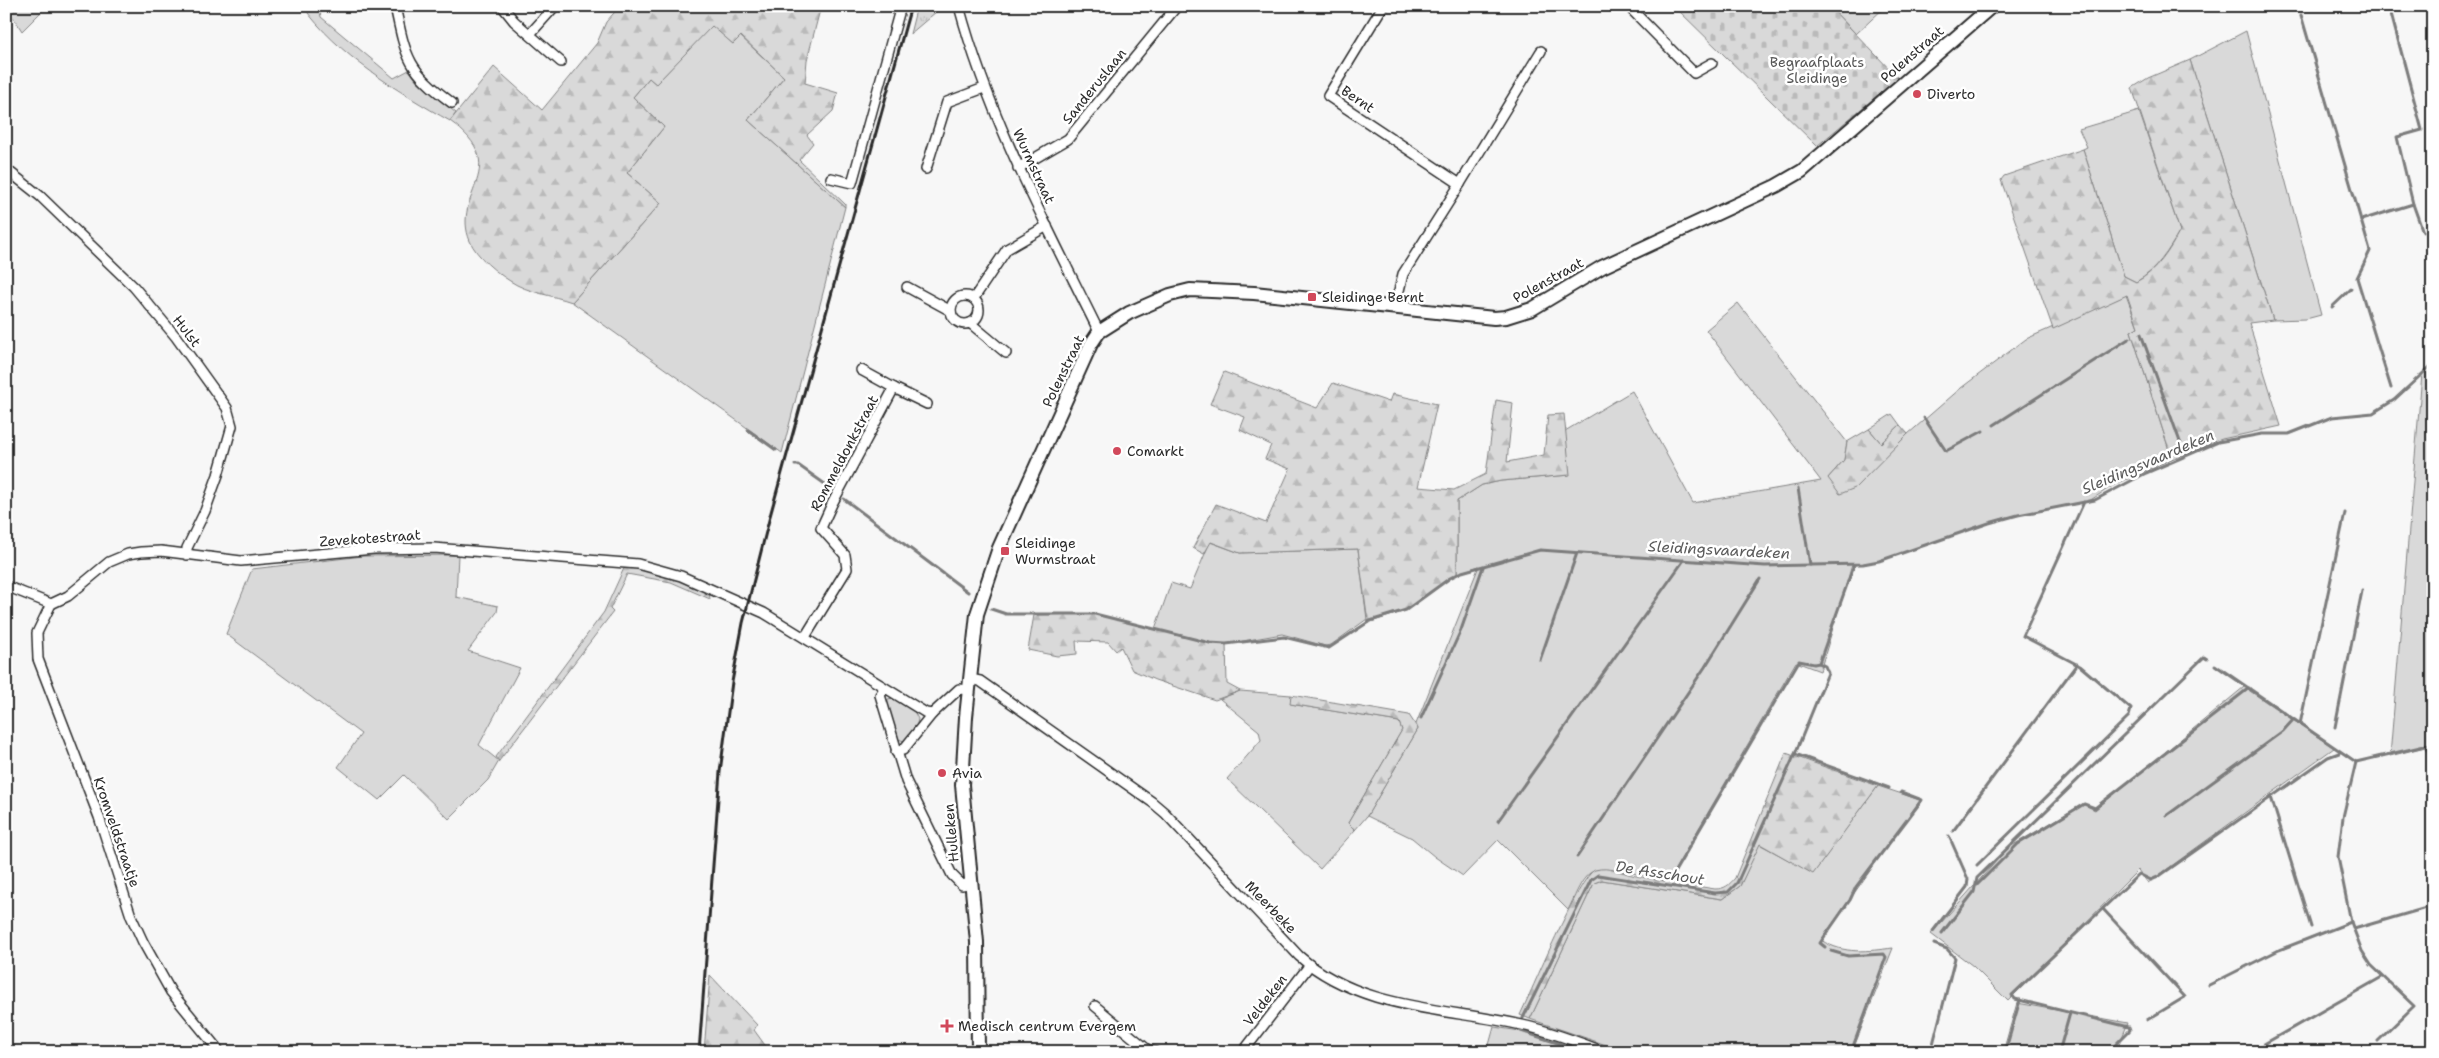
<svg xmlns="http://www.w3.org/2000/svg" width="2439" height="1058" viewBox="0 0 2439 1058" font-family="'Shantell Sans',sans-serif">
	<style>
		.grass { fill: #d9d9d9; stroke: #828282 }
		.forest { fill: url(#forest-firs); stroke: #828282 }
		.cemetery { fill: url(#cemetery-stones); stroke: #828282 }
		.park { fill: url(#park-tufts); stroke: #828282 }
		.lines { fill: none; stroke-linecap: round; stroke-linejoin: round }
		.stream { stroke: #7b7b7b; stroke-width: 3 }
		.street-casing { stroke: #2b2b2b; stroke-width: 12 }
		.secondary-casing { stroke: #2b2b2b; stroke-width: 16 }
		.street { stroke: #fff; stroke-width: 9 }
		.secondary { stroke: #fff; stroke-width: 12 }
		.rail { stroke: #2b2b2b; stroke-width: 3 }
		.poi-dot { fill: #d1495b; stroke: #fff; stroke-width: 2 }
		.labels { text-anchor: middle; stroke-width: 5; stroke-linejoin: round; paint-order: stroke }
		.street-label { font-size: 14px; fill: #2b2b2b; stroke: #fff }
		.park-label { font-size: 14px; fill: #565656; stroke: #fff }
		.poi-label { font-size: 14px; fill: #2b2b2b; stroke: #fff; text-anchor: start }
		.water-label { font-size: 15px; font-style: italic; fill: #5a5a5a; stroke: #fff }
	</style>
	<defs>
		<pattern id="forest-firs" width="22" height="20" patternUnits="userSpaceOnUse" patternTransform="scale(1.25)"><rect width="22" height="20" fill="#d9d9d9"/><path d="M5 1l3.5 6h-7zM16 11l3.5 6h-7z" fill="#bababa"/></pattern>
		<pattern id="cemetery-stones" width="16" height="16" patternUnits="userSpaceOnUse" patternTransform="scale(1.25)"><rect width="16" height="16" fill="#d9d9d9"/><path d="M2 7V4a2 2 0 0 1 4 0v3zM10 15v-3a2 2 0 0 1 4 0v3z" fill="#bababa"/></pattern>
		<pattern id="park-tufts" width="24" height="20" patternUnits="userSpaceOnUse" patternTransform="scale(1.25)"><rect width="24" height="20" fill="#d9d9d9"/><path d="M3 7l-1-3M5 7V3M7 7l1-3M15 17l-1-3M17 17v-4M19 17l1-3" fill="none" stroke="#bababa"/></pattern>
	</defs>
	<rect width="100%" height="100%" fill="#f7f7f7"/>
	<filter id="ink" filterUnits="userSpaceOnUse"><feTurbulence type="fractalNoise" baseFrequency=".02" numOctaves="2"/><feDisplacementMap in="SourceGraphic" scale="10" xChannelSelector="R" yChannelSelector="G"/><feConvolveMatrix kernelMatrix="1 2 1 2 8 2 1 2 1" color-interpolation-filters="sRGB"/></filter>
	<g filter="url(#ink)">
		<g class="grass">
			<polygon points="6,6 47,6 22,31"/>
			<path d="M303 6H319L321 17 394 78 409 70 417 81 456 113 450 121C400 93 336 54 303 6Z"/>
			<polygon points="1829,6 1886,6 1856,34"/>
			<polygon points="712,25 733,44 740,36 784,77 748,120 845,207 782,453 572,302 661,203 627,173 664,127 633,97 649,78 656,84"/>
			<polygon points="2246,31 2321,315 2306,319 2273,320 2190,60"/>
			<path d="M2139 111 2180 231C2168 251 2157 270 2136 282L2124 276 2083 149 2087 147 2079 129Z"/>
			<path d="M2126 295 2138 327 2131 331 2172 459 2114 485 2089 501 2004 518 1875 562 1852 565 1820 671 1796 662 1668 881C1651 878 1603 863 1590 873 1580 880 1574 899 1568 910L1498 840 1463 876 1435 857 1412 838 1367 816 1418 729 1416 724 1479 566 1457 574V501L1482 485 1501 481 1569 475 1565 431 1632 391 1693 503 1821 481 1706 330 1738 303 1847 442 1844 460 1828 478 1855 487 1908 434 1961 388 2026 339Z"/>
			<polygon points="2433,363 2433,765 2425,747 2390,756 2422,374"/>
			<polygon points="1892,414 1900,425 1881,443 1869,429"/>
			<polygon points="1210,542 1240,553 1358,549 1367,619 1331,645 1325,646 1282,634 1226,644 1210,643 1155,629 1171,583 1190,589"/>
			<polygon points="458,555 456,597 498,606 497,612 468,651 520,668 479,745 499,761 488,780 449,819 404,775 379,800 338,767 361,734 226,634 252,569 363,556"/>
			<polygon points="2244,687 2334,748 2148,883 2138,870 2008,1001 1973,966 1931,934 2008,848 2083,804 2095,810"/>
			<polygon points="1240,691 1291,695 1291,704 1399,722 1402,730 1348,823 1355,830 1320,869 1227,779 1261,740 1259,731 1220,699"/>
			<polygon points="893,698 914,711 918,719 916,728 904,741 898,739 886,703 888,699"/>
			<path d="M1878 786 1920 800 1821 940C1844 955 1868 951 1893 948L1852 1052H1627L1530 1019 1594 883 1602 880 1722 899 1740 886 1759 844 1813 873Z"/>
			<polygon points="2017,1003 2128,1023 2116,1052 2003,1052"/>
			<polygon points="1494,1027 1533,1033 1585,1052 1487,1052"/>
		</g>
		<g class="forest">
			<path d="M620 6H821L807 60 805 83 838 93 833 111 807 135 813 143 799 160 845 204V207L748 120 784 77 741 36 733 44 712 26 656 84 649 78 633 97 664 127 627 173 661 203 572 302C552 295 528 293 510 281 497 273 476 256 470 241 450 193 515 168 450 121L494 67 542 110 597 43 606 22Z"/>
			<path d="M2190 60 2273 320 2249 323 2281 426 2222 439 2172 459 2131 331 2138 327 2127 295 2053 329 2001 180 2004 176 2083 149 2124 276 2136 282C2157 271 2169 251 2180 231L2132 88 2148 78Z"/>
			<polygon points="1224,372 1317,408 1333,383 1389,402 1392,394 1437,404 1418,487 1454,490 1486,474 1496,400 1513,403 1507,462 1544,455 1548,415 1564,414 1570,475 1501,481 1482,485 1457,501 1457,574 1402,612 1368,623 1358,549 1240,553 1211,542 1204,554 1193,548 1216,504 1266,523 1290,469 1265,459 1271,445 1240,430 1245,417 1210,404"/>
			<polygon points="1900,425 1908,434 1855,488 1840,494 1828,478 1844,460 1847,442 1869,429 1881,443"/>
			<polygon points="625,566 657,571 709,592 710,599 671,582 627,574 610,609 613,612 499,761 496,757 604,612"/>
			<polygon points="1095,614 1210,643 1226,644 1227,684 1240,691 1215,700 1155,680 1132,670 1121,647 1116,651 1108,642 1076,641 1077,654 1057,656 1028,650 1034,615"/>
			<polygon points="1291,695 1409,715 1418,729 1367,816 1355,830 1348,823 1402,730 1399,722 1290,704"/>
			<path d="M1786 753 1878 786 1813 874 1760 844 1740 886 1722 899 1602 880 1594 883 1530 1019 1520 1015C1530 995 1580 874 1595 870 1609 866 1622 873 1636 876 1662 881 1689 885 1715 889 1725 889 1729 885 1735 878Z"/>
			<polygon points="710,975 757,1025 754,1030 770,1052 704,1052"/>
		</g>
		<polygon class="cemetery" points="1674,6 1829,6 1898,78 1817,146"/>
		<polygon class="park" points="917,6 943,6 910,34"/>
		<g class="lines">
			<g class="stream">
				<polyline points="2301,15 2370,251 2357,278 2391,388"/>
				<polyline points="2413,204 2423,232 2433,231"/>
				<polyline points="2361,220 2413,204 2397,137 2422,130 2389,6"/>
				<polyline points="2332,307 2351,289"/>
				<polyline points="2141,334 2183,450"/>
				<polyline points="1924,418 1946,451 1983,431"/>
				<polyline points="1994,425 2130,338"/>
				<polyline points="748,430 776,450"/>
				<polyline points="795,465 798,465 832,489"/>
				<polyline points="1798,488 1810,565"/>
				<polyline points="844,499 968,592"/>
				<polyline points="991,609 1006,614 1095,614 1210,643 1226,644 1284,637 1329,648 1370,621 1406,610 1450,578 1462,572 1540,550 1765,566 1863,564 1879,561 1989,523 2018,515 2095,500 2146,473 2218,442 2262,434 2289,434 2332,417 2373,413 2394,400 2433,364"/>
				<polyline points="1540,660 1577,553"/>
				<polyline points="2215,665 2356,762 2433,744"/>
				<polyline points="1421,718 1461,630 1483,567"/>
				<polyline points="2300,724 2345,513"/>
				<polyline points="2335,727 2362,591"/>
				<polyline points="2426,745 2433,761"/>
				<polyline points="1795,754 1889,788"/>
				<polyline points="2271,797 2311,927"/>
				<polyline points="2166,816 2283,731 2293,720"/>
				<polyline points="1498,821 1684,560"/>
				<polyline points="1953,831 2077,664"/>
				<polyline points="1577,857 1705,667 1760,579"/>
				<polyline points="1977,865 2129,716 2131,709 2080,666 2023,636 2084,502"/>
				<polyline points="1671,878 1799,661 1814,664 1819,663"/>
				<polyline points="1977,885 2018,844 2084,804 2095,808 2249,688"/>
				<polyline points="2103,909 2185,997 2147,1020"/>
				<polyline points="2351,922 2362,951 2371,965 2414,1006 2378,1041"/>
				<polyline points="2354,929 2433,906"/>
				<polyline points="1933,931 1967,887 1968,879 1949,836"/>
				<polyline points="1942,933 1974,892 1977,878 2204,657 2207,659"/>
				<polyline points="1825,947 1820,943 1850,900 1856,887 1922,800 1901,792"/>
				<polyline points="1831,951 1848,956 1884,954 1886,957 1851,1052"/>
				<polyline points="2209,985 2279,950 2351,922 2338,857 2343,817 2356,762"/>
				<polyline points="1523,1018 1591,880 1598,875 1715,893 1728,892 1737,883 1795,754 1828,673 1825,666 1819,663 1854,565"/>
				<polyline points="1521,1031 1585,1052"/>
				<polyline points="1931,1052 1955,958 1947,949 1934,944"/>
				<polyline points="2005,1052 2020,1000"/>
				<polyline points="2059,1052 2070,1013"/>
				<polyline points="2113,1052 2116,1044 2130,1030 2129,1027 2015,999 2012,995 2139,874 2151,880 2158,877 2328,757 2339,753"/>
				<polyline points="2250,1052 2382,977"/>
			</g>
			<defs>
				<g id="street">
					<path d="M395 6C406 59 408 70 452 103"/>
					<polyline points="502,6 514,21 561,62"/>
					<path d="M959 6C990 121 1047 226 1099 332"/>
					<polyline points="1383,6 1328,96 1460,184 1403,274 1395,307"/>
					<polyline points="1632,6 1632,10 1694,73 1712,63"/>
					<polyline points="530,34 555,6"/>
					<polyline points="1018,168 1068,139 1177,6"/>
					<polyline points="6,169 40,196 134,287 176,337 227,408 232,426 218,475 205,511 187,548 187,555"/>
					<polyline points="926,169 947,102 984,88"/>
					<polyline points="831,178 852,183 901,6"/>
					<polyline points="1460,184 1541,51"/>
					<polyline points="907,287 951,311"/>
					<circle cx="965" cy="310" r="14"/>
					<polyline points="974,298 1007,249 1047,226"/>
					<polyline points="970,323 1006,353"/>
					<polyline points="861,370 894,388"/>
					<polyline points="6,586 51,604 68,596 109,562 128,554 141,552 161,551 241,561 374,549 434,548 638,564 681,576 764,613 926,713 932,714 959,689 969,690"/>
					<polyline points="51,604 37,633 38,659 99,817 131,916 143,942 171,992 220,1052"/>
					<polyline points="805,637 847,569 845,555 821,528 832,504 894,388 927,404"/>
					<path d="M970 679 980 681 1152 802 1165 813 1299 956C1360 1010 1446 1008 1522 1025 1550 1031 1578 1042 1605 1052"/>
					<polyline points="884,689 880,695 906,781 952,875 962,885 971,883"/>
					<polyline points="896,752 903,750 932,714"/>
					<polyline points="1095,1006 1148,1050 1155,1052"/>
					<polyline points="1243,1052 1309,966"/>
				</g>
				<polyline id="secondary" points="978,1052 977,942 962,785 966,717 977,614 999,548 1091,344 1099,332 1129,313 1170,295 1190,290 1254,293 1494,318 1506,317 1532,309 1602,267 1776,186 1802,171 1992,6"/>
			</defs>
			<use href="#street" class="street-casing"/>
			<use href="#secondary" class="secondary-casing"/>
			<use href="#street" class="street"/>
			<use href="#secondary" class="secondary"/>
			<polyline class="rail" points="699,1052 720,772 732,682 743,623 770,516 911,6"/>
		</g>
	</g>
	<g class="poi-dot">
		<circle cx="1917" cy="94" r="5"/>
		<rect x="1307" y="292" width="10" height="10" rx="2.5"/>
		<circle cx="1117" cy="451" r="5"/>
		<rect x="1000" y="546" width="10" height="10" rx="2.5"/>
		<circle cx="942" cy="773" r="5"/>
		<path d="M944.5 1018.5h5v5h5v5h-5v5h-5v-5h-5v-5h5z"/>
	</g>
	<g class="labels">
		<g class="street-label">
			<text transform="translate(1912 54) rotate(-41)" y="5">Polenstraat</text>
			<text transform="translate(1094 86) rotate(-51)" y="5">Sanderuslaan</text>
			<text transform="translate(1358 99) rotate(34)" y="5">Bernt</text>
			<text transform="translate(1034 166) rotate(65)" y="5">Wurmstraat</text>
			<text transform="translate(1548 280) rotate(-29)" y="5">Polenstraat</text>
			<text transform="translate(187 331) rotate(52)" y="5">Hulst</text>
			<text transform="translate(1063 371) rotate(-64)" y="5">Polenstraat</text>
			<text transform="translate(844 453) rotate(-62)" y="5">Rommeldonkstraat</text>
			<text transform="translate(370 538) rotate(-4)" y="5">Zevekotestraat</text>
			<text transform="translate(117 832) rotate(71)" y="5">Kromveldstraatje</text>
			<text transform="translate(951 833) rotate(-95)" y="5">Hulleken</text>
			<text transform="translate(1271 907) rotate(46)" y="5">Meerbeke</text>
			<text transform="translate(1265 1000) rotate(-52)" y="5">Veldeken</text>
		</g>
		<g class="park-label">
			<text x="1817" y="67">Begraafplaats<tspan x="1817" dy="16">Sleidinge</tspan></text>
		</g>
		<g class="poi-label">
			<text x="1927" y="99">Diverto</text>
			<text x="1322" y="302">Sleidinge Bernt</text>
			<text x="1127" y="456">Comarkt</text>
			<text x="1015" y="548">Sleidinge<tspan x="1015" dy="16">Wurmstraat</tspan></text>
			<text x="952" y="778">Avia</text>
			<text x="958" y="1031">Medisch centrum Evergem</text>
		</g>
		<g class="water-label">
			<text transform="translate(2148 462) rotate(-23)" y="5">Sleidingsvaardeken</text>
			<text transform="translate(1719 550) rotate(3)" y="5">Sleidingsvaardeken</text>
			<text transform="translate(1660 873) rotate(9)" y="5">De Asschout</text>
		</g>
	</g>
	<rect width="2439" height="1058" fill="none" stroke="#fff" stroke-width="25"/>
	<rect x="12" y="12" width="2414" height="1033" fill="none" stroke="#2b2b2b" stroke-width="2" filter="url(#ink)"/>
</svg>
